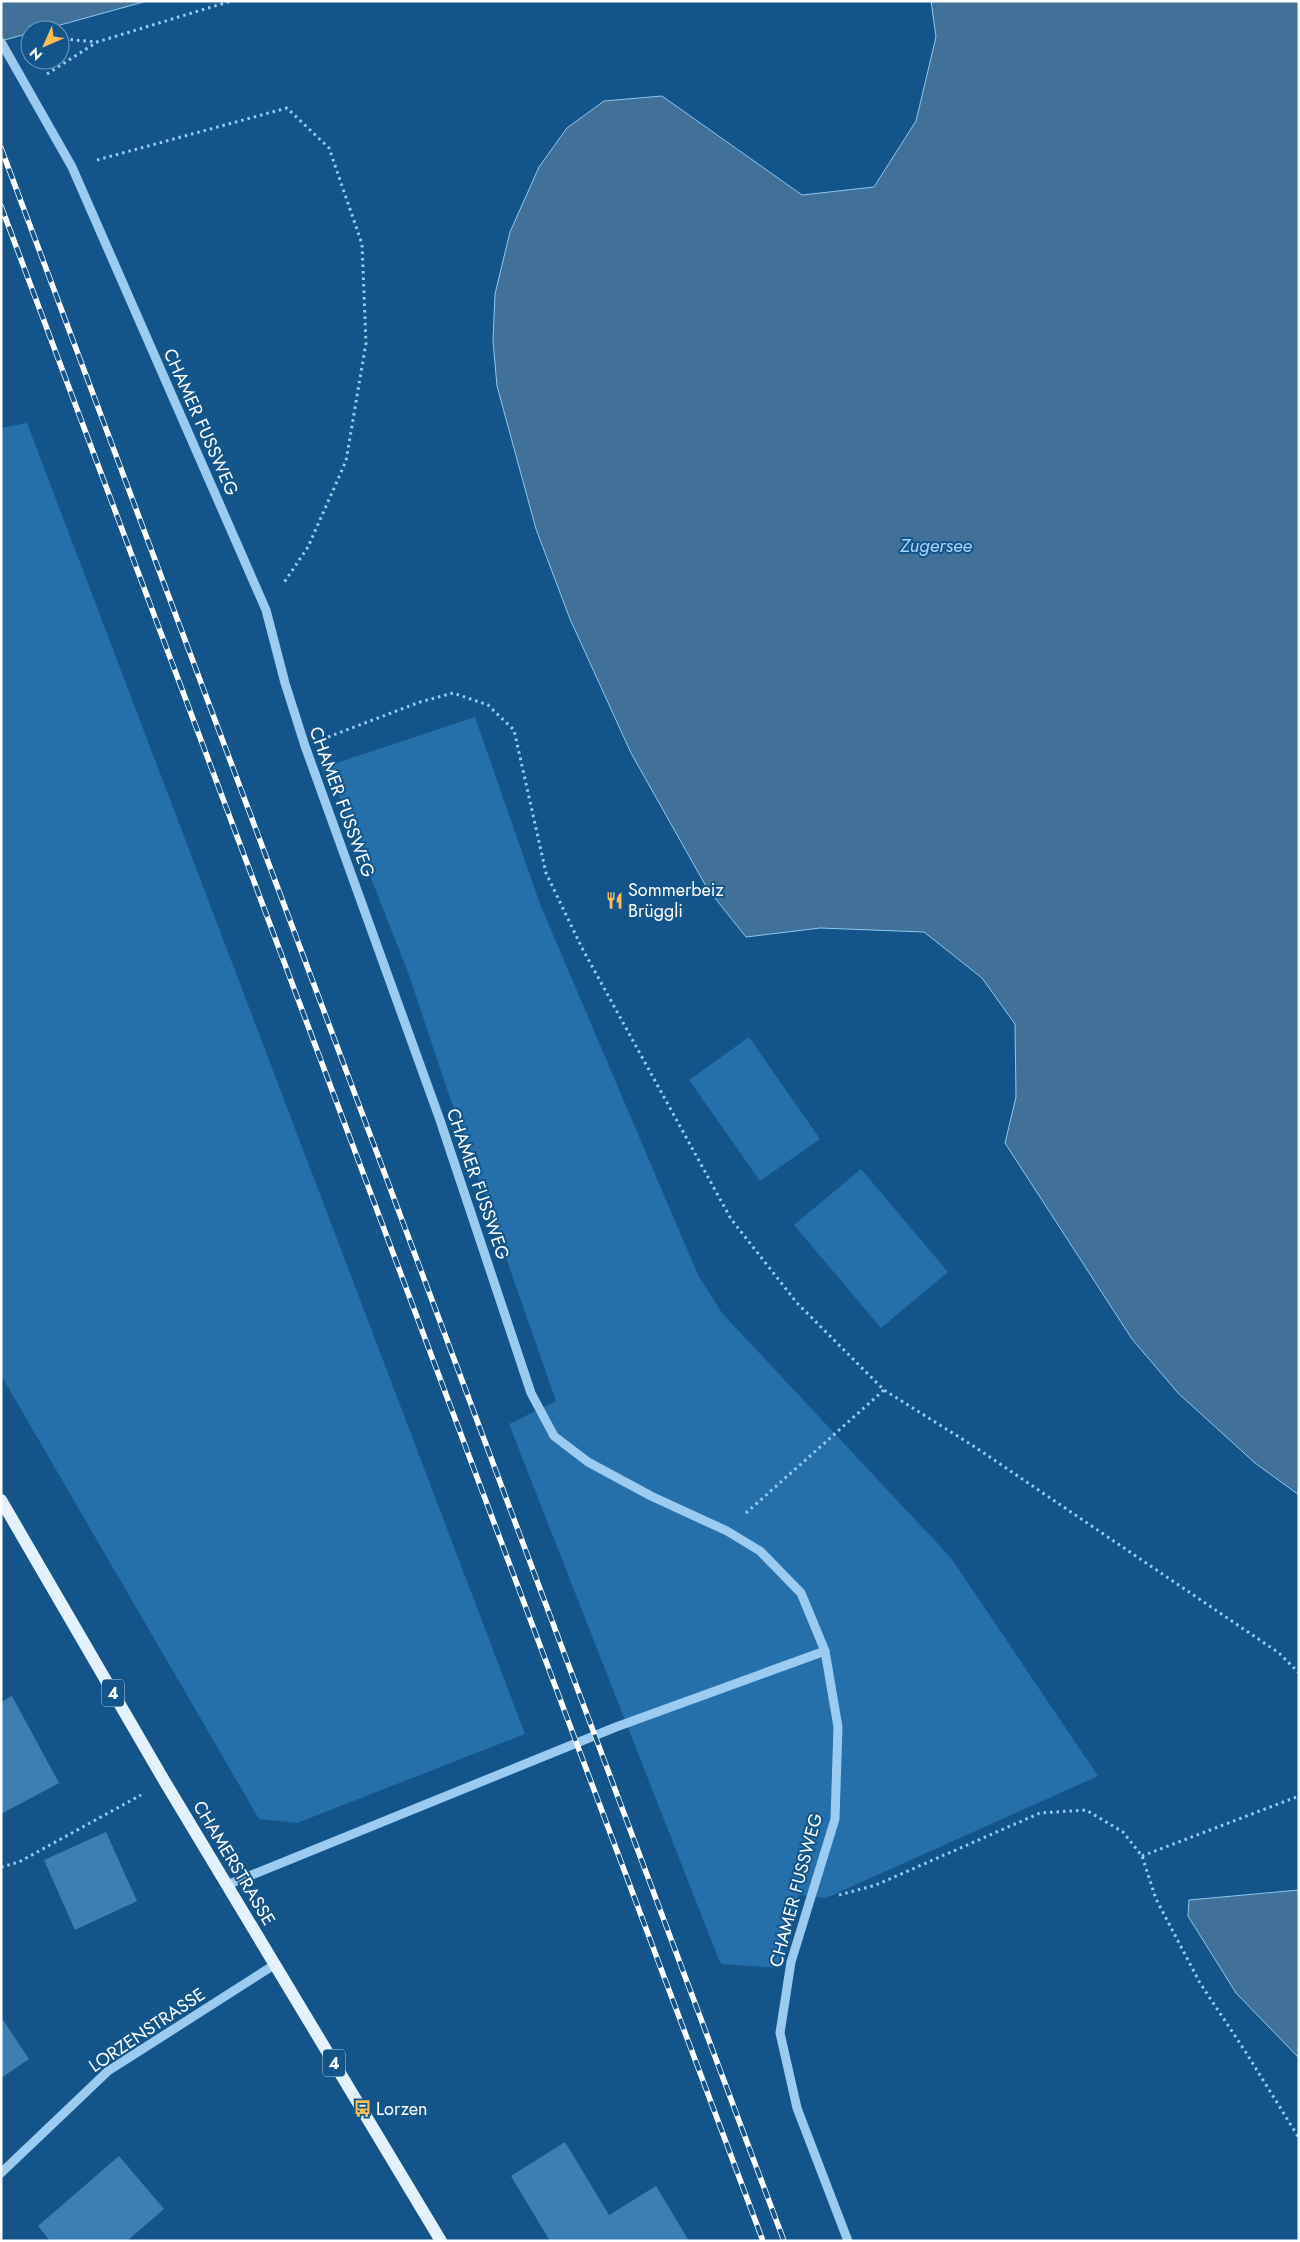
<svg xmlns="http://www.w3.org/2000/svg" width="1300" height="2242" viewBox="0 0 1300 2242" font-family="Jost,sans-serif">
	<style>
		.green { fill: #256faa }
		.water { fill: #417098; stroke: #8dc8f3 }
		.building { fill: #3c7fb4 }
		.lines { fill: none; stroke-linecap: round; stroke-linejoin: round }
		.path { stroke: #9bcbf0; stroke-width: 3; stroke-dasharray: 2.5 4; stroke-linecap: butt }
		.minor { stroke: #9bcbf0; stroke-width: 9 }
		.major { stroke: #e4f2ff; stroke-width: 12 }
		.rail-casing { stroke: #fff; stroke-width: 5.5 }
		.rail { stroke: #13558b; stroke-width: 4; stroke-dasharray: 11; stroke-linecap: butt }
		.labels { text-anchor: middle; stroke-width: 4; stroke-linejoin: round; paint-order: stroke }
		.shield { fill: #13558b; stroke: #b8ccdc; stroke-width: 1 }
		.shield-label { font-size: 16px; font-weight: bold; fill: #fff }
		.street-label { font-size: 18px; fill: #fff; stroke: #13558b }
		.poi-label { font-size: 18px; fill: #fff; stroke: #13558b; text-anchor: start }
		.water-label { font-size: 19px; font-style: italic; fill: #a7d4f8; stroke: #13558b }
	</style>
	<rect width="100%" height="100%" fill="#13558b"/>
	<g class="green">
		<polygon points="27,423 525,1734 297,1823 259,1819 1,1375 1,428"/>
		<polygon points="475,717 540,904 698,1275 722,1313 951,1558 1098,1776 826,1898 799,1895 777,1968 722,1964 719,1960 509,1424 556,1401 446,1086 409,975 327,766"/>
		<polygon points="749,1037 820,1139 760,1181 689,1080"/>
		<polygon points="861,1169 948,1272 881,1328 794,1225"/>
	</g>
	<g class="water">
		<polygon points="1,1 147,1 42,30 30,30 30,33 1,41"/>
		<polygon points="931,1 1299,1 1299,1495 1255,1463 1178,1393 1132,1339 1005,1143 1016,1097 1015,1024 982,978 924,932 820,928 746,937 707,888 631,753 570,619 536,529 497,386 493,341 495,294 510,232 539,167 567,128 604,101 662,96 802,195 874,187 916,121 936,37"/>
		<polygon points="1299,1890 1299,2058 1236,1993 1188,1916 1189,1900"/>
	</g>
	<g class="building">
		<polygon points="12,1696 59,1783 1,1814 1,1702"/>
		<polygon points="106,1832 137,1901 75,1930 44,1860"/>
		<polygon points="1,2017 29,2059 1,2078"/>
		<polygon points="565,2142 609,2215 656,2186 689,2241 550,2241 511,2176"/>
		<polygon points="119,2156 164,2209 127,2241 50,2241 38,2226"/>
	</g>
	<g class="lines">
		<g class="path">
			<polyline points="64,39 97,42"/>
			<polyline points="47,74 97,42 231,1"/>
			<polyline points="97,160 287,108 329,148 362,244 366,343 346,461 308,547 283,584"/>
			<polyline points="328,737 420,702 453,693 488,705 514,730 546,873 582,948 731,1219 797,1303 884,1390 975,1447 1279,1653 1299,1673"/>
			<polyline points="746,1513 884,1390"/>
			<polyline points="1142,1856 1299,1796"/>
			<polyline points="1,1867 19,1862 141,1795"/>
			<polyline points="839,1895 876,1885 1040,1813 1086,1810 1123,1832 1142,1856 1156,1899 1200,1983 1245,2051 1299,2138"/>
		</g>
		<g class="minor">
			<polyline points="1,42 72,167 266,610 285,683 305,746 440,1120 531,1393 554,1436 588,1462 651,1496 727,1531 760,1551 801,1593 825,1651 838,1727 835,1819 791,1962 780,2033 797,2108 848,2241"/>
			<polyline points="227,1885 616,1727 825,1651"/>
			<polyline points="1,2173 108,2071 274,1965"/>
		</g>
		<polyline class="major" points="1,1500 165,1782 441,2241"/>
		<defs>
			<g id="rail">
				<polyline points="1,148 784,2241"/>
				<polyline points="1,206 763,2241"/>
			</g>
		</defs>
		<use href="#rail" class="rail-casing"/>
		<use href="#rail" class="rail"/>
	</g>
	<defs>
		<symbol id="restaurant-bare" viewBox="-9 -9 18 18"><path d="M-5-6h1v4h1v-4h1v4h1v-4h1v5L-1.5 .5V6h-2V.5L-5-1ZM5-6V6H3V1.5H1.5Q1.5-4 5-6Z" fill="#ffbd5a" stroke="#13558b" stroke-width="2.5" paint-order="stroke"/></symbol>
		<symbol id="bus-bare" viewBox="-9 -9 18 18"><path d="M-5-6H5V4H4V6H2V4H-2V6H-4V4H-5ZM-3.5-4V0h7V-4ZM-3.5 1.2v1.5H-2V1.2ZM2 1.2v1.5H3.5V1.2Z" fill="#ffbd5a" stroke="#13558b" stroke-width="2.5" paint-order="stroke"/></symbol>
	</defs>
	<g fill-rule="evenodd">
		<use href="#restaurant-bare" x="602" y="888" width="25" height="25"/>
		<use href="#bus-bare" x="350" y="2096" width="25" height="25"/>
	</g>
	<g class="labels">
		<g class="shield">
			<rect x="102" y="1679.5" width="22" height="27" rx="4"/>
			<rect x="323" y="2049.5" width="22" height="27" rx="4"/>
		</g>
		<g class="shield-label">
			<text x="113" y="1699">4</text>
			<text x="334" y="2069">4</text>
		</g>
		<g class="street-label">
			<text transform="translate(201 422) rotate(66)" y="6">CHAMER FUSSWEG</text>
			<text transform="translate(342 802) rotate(70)" y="6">CHAMER FUSSWEG</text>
			<text transform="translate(478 1184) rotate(71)" y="6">CHAMER FUSSWEG</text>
			<text transform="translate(234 1863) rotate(59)" y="6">CHAMERSTRASSE</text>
			<text transform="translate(796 1890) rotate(-75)" y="6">CHAMER FUSSWEG</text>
			<text transform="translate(147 2030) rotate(-34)" y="6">LORZENSTRASSE</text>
		</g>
		<g class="poi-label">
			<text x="628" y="896">Sommerbeiz<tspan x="628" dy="21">Brüggli</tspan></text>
			<text x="376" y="2115">Lorzen</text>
		</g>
		<g class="water-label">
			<text x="936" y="552">Zugersee</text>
		</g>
	</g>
	<rect width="1300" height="2242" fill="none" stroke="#ffffff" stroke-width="5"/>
	<g transform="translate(45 45) rotate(225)"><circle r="24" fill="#13558b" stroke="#7199b9"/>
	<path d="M0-4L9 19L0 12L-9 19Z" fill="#ffbd5a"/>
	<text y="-8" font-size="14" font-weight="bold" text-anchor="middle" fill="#ffffff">N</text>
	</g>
</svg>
